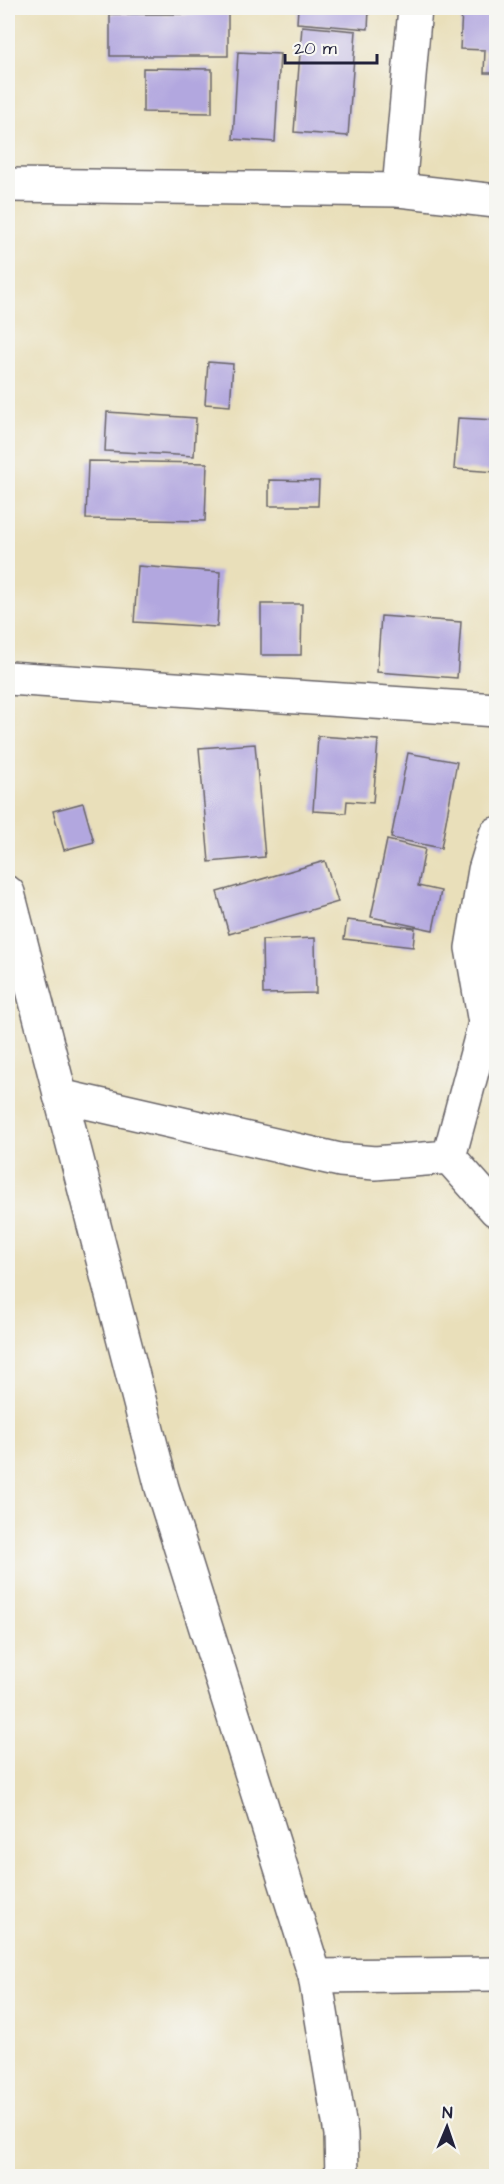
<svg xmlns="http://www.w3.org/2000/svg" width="504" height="2184" viewBox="0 0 504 2184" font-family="'Architects Daughter',sans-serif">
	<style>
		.building { fill: #b2a7df }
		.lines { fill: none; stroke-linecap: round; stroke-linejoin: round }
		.minor-casing { stroke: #686467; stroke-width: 36 }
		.minor { stroke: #fff; stroke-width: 33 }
	</style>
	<rect width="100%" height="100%" fill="#f6f6f2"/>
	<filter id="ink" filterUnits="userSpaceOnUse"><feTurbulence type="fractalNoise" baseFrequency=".0167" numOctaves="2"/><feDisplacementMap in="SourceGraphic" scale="12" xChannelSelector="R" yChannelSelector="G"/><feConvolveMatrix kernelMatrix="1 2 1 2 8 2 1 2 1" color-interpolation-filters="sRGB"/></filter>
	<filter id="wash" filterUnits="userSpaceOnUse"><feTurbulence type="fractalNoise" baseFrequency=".008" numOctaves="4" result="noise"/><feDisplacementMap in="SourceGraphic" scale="24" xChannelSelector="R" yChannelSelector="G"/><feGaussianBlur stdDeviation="1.35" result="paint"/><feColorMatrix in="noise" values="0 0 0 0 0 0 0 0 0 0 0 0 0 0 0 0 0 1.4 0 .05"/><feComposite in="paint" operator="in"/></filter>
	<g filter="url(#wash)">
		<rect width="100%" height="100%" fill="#e9dfba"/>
		<g id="blocks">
			<g class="building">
				<polygon points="298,8 369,10 368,29 297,23"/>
				<polygon points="462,9 496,10 496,73 484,73 485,50 460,49"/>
				<rect x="110" y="14" width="118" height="42"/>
				<polygon points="302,26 356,31 348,136 294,132"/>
				<polygon points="238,52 280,54 275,142 233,139"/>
				<polygon points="143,68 212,69 212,113 143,112"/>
				<polygon points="208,362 233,364 230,406 205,404"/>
				<polygon points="107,412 196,418 194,456 105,451"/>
				<polygon points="458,418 496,420 496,472 454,469"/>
				<polygon points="88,461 207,463 205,521 86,519"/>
				<polygon points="269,480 319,481 318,506 269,506"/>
				<polygon points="138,566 220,572 217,627 134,622"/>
				<polygon points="261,604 302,604 301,655 261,655"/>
				<polygon points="381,616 461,622 457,678 377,672"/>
				<polygon points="318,736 378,740 373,803 347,801 346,813 313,811"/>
				<polygon points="255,744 265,857 209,862 199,748"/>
				<polygon points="408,753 457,762 441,848 391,838"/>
				<polygon points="83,803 94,842 64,850 53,811"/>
				<polygon points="387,840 425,849 418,886 441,891 433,930 371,917"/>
				<polygon points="325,861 338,902 229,934 217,892"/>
				<polygon points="347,920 415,928 413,947 344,939"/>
				<polygon points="315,938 316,993 263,994 262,940"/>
			</g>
		</g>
	</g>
	<g filter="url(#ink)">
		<use href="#blocks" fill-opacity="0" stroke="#686467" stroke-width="1.5"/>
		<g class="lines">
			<defs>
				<g id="minor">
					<polyline points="8,185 399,190 496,201"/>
					<polyline points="399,190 415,8"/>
					<polyline points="8,678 496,710"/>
					<polyline points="8,893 162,1488 315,1976 341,2134 342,2176"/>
					<polyline points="60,1096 340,1160 375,1163 449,1157 485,1023 472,948 485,870 496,834"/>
					<polyline points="449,1157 496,1210"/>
					<polyline points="315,1976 496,1974"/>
				</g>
			</defs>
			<use href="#minor" class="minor-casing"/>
			<use href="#minor" class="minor"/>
		</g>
	</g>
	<rect width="504" height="2184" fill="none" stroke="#f6f6f2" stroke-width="30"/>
	<g transform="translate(447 2127) rotate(2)" stroke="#f6f6f2" stroke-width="4.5" paint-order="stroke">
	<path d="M0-4.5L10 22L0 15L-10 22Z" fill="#22223b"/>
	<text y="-9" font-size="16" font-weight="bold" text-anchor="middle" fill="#22223b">N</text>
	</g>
	<path d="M285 54v9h92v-9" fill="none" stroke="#22223b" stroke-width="3"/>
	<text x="294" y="54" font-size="18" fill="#22223b" stroke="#f6f6f2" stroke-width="4.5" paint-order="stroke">20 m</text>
</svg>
